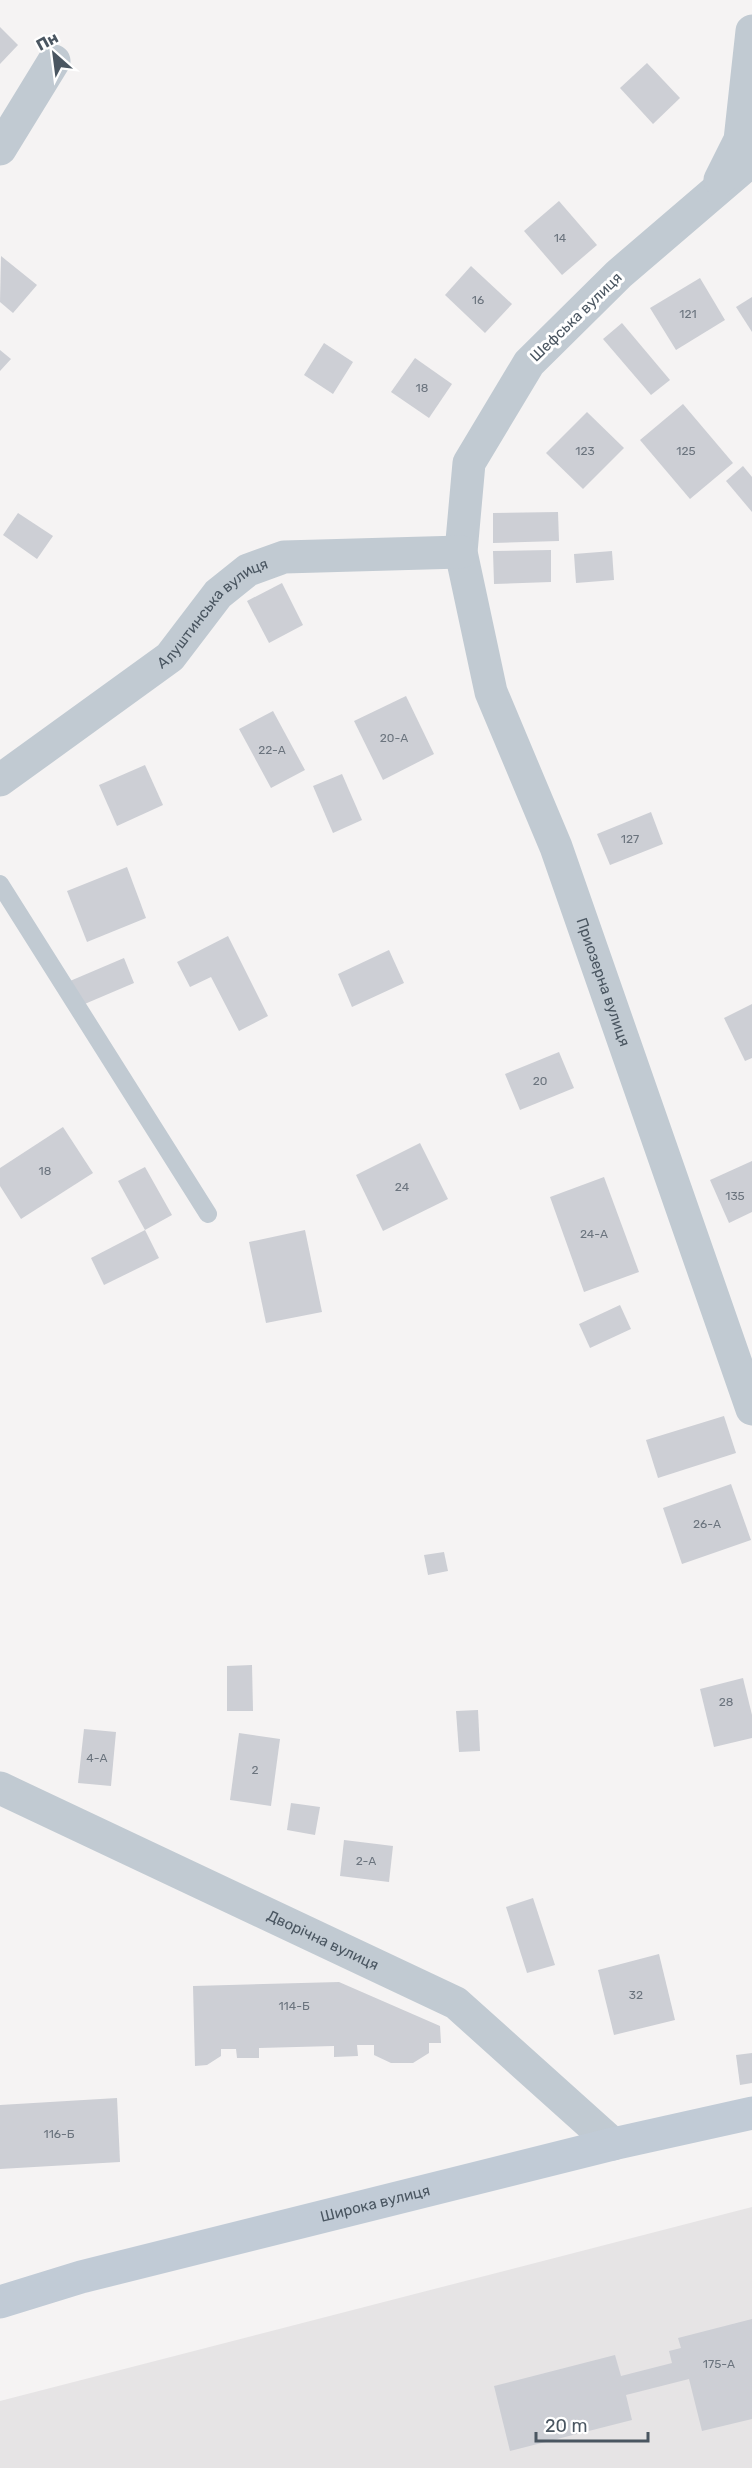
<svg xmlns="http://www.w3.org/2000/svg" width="752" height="2468" viewBox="0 0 752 2468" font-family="Rubik,sans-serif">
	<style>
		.education { fill: #e6e4e5 }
		.building { fill: #cdcfd5 }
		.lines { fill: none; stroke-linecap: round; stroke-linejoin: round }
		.service { stroke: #c1cad2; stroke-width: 18 }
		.minor { stroke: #c1cad2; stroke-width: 33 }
		.secondary { stroke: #c1cbd6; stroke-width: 33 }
		.labels { text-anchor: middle; stroke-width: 6; stroke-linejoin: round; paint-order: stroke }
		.number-label { font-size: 12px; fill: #6b747e }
		.street-label { font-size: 15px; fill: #4a5661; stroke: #fff }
	</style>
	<rect width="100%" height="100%" fill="#f5f3f3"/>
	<polygon class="education" points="752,2207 752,2468 0,2468 0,2401"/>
	<g class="building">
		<polygon points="0,27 18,45 0,64"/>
		<polygon points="647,63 680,98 653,124 620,88"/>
		<polygon points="559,201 597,245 562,275 524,231"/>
		<polygon points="1,256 37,285 13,313 0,302"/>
		<polygon points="471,266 512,304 485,333 445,295"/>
		<polygon points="700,278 725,320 676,350 650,308"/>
		<polygon points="752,297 752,332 736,307"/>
		<polygon points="622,323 670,380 651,395 603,339"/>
		<polygon points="324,343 353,362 333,394 304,375"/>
		<polygon points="0,350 11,359 0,371"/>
		<polygon points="415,358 452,384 429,418 391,392"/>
		<polygon points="683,404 733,463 690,499 640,440"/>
		<polygon points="587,412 624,448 583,489 546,453"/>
		<polygon points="743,466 752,477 752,512 726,481"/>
		<polygon points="558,512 559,541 493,543 493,513"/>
		<polygon points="18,513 53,536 37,559 3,535"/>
		<polygon points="551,550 551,582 494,584 493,551"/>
		<polygon points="612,551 614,580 576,583 574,554"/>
		<polygon points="282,583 303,625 269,643 247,601"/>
		<polygon points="406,696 434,754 383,780 354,721"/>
		<polygon points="273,711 305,770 271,788 239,729"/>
		<polygon points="145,765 163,805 117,826 99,785"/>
		<polygon points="342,774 362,820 333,833 313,786"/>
		<polygon points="651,812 663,844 610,865 597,834"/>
		<polygon points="127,867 146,918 87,942 67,891"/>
		<polygon points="228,936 268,1016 239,1031 211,977 190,987 177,962"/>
		<polygon points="389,950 404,983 352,1007 338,974"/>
		<polygon points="124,958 134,983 80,1006 70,981"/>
		<polygon points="752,1004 752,1058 745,1061 724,1018"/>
		<polygon points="559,1052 574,1088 520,1110 505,1074"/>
		<polygon points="63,1127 93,1173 21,1219 0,1186 0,1168"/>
		<polygon points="420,1143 448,1199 383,1231 356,1175"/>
		<polygon points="752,1161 752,1212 729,1223 710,1180"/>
		<polygon points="145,1167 172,1215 145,1230 118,1181"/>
		<polygon points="604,1177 639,1272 584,1292 550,1197"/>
		<polygon points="145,1230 159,1258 104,1285 91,1258"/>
		<polygon points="305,1230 322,1312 266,1323 249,1242"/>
		<polygon points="620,1305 631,1329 590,1348 579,1324"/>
		<polygon points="724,1416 736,1453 658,1478 646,1440"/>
		<polygon points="731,1484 751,1540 682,1564 663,1508"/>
		<polygon points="444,1552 448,1571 428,1575 424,1555"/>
		<polygon points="252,1665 253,1711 227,1711 227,1666"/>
		<polygon points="743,1678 752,1715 752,1738 714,1747 700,1689"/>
		<polygon points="478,1710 480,1751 459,1752 456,1711"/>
		<polygon points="84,1729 116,1732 111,1786 78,1783"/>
		<polygon points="239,1733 280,1739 271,1806 230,1800"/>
		<polygon points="291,1803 320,1807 315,1835 287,1830"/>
		<polygon points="344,1840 393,1846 389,1882 340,1876"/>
		<polygon points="533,1898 555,1965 527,1973 506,1907"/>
		<polygon points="659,1954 675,2020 614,2035 598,1970"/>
		<polygon points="339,1982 440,2026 441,2043 429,2043 429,2053 413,2063 391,2063 374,2055 374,2045 357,2045 358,2056 334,2057 334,2046 259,2048 259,2058 237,2058 236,2049 221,2049 221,2056 207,2065 195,2066 193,1986"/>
		<polygon points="752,2053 752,2083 740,2085 736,2055"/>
		<polygon points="117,2098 120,2162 0,2169 0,2105"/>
		<polygon points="752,2319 752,2419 702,2431 689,2379 626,2395 632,2420 510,2451 494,2386 615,2355 621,2376 672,2363 669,2351 681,2348 678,2338"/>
	</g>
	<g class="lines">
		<polyline class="service" points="0,884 208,1214"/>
		<g class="minor">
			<polyline points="0,149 54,61"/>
			<path id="s1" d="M752 160 619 274 529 363 469 463 461 552 491 692 556 847 752 1409"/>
			<polyline points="720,180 740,140 752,31"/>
			<path id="s2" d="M0 780 170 657 218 594 248 570 284 557 461 552"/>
			<path id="s3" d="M0 1788 456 2003 613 2144"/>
		</g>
		<path class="secondary" id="s4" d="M0 2302 81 2277 613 2144 752 2113"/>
	</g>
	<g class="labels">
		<g class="number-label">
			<text x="560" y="242">14</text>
			<text x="478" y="304">16</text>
			<text x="688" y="318">121</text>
			<text x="422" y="392">18</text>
			<text x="585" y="455">123</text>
			<text x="686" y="455">125</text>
			<text x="394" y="742">20-А</text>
			<text x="272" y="754">22-А</text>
			<text x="630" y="843">127</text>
			<text x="540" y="1085">20</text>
			<text x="45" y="1175">18</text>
			<text x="402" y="1191">24</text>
			<text x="735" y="1200">135</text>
			<text x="594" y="1238">24-А</text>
			<text x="707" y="1528">26-А</text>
			<text x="726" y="1706">28</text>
			<text x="97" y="1762">4-А</text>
			<text x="255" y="1774">2</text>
			<text x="366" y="1865">2-А</text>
			<text x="636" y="1999">32</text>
			<text x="294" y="2010">114-Б</text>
			<text x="59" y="2138">116-Б</text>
			<text x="719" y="2368">175-А</text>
		</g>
		<g class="street-label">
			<text transform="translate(576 317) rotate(-44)" y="5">Шефська вулиця</text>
			<text dy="5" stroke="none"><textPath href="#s2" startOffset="272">Алуштинська вулиця</textPath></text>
			<text dy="5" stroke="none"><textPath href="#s1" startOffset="962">Приозерна вулиця</textPath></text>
			<text dy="5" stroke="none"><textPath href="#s3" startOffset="357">Дворічна вулиця</textPath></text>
			<text dy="5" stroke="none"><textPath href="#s4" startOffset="388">Широка вулиця</textPath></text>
		</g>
	</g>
	<g transform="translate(54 54) rotate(332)" stroke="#ffffff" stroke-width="4.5" paint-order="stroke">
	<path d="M0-4.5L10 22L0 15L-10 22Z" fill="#4a5661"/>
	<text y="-9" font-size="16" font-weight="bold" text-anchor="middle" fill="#4a5661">Пн</text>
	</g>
	<path d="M536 2432v9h112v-9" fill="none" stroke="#4a5661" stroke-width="3"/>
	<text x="545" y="2432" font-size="18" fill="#4a5661" stroke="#ffffff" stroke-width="4.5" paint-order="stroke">20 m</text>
</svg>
